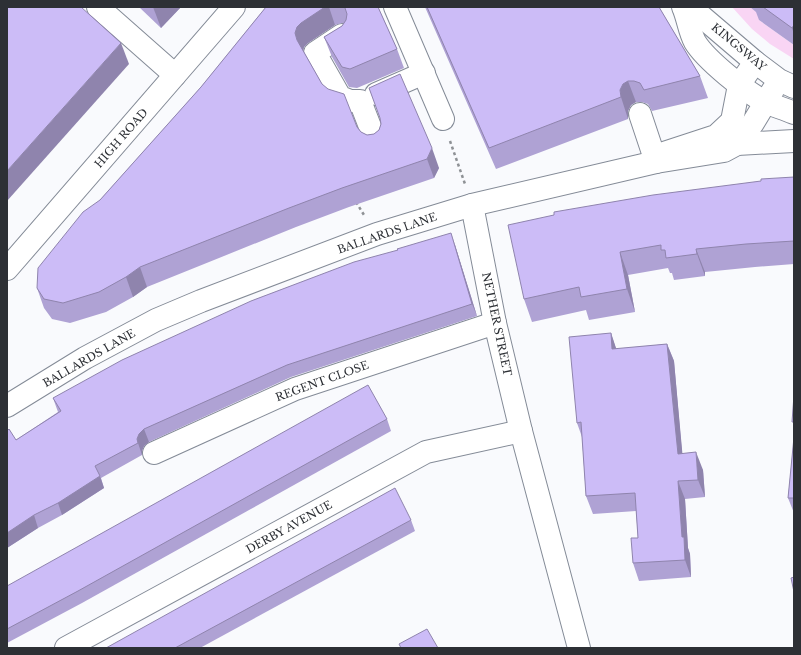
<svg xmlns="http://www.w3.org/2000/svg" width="801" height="655" viewBox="0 0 801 655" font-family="'Libre Baskerville',serif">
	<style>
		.green { fill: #f9d5f4 }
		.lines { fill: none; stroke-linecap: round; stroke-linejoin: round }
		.minor-casing { stroke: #848b97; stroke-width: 24 }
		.major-casing { stroke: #848b97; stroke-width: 24 }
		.path { stroke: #8e9195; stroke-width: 2.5; stroke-dasharray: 3 3; stroke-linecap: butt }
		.minor { stroke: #fff; stroke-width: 22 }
		.major { stroke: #fff; stroke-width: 22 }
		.wall { fill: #afa2d4 }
		.shaded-wall { fill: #8f84ad }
		.building { fill: #ccbcf7; stroke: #8f84ad }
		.labels { text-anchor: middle; stroke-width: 4; stroke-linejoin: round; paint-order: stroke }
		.street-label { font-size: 11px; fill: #2d3035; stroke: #fff }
	</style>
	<rect width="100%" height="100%" fill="#f9fafd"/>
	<polygon class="green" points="732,7 750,7 762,16 759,20 794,45 794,59 770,44 752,29"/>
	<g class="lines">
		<defs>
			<g id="minor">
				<polyline points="98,7 175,75"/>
				<polyline points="395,7 443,119"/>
				<polyline points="342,35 315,53 340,97 350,101 360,101 376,142"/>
				<polyline points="376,94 424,73"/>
				<polyline points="640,114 656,162"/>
				<polyline points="658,155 716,136 732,121 739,85 755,62"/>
				<polyline points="472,205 495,323 521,431 579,648"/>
				<polyline points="154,453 295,389 495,323"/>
				<polyline points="66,648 426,452 521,431"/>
			</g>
			<g id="major">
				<path d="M683 7C688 18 689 31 695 42 706 60 746 92 765 102 774 106 785 109 794 113"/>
				<polyline points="684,8 701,16 755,62 779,80 794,87"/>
				<polyline points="737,144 753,123 773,90"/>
				<polyline points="7,269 234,7"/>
				<polyline points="7,406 85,358 156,320 201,301 377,234 472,205 656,162 724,151 737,144 794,141"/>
			</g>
		</defs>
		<use href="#minor" class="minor-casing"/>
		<use href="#major" class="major-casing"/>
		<g class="path">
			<polyline points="450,141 465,184"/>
			<polyline points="356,202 364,215"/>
		</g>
		<use href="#minor" class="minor"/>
		<use href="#major" class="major"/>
	</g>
	<g class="wall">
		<polygon points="139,7 181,7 161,28"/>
		<polygon points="266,7 378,7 397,49 404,68 357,88 349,87 332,57 324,37 342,26 344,23 342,23 335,25 308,43 304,47 303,50 322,84 361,132 367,135 374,134 379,130 381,124 381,120 369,88 439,168 434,178 349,207 296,227 147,287 133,297 106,312 70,323 52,319 44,308 37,288 100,200 201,87"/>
		<polygon points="425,7 659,7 700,76 708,98 652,111 648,104 642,102 636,102 631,105 628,111 628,119 496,169"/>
		<polygon points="750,7 794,7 794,45 759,20 756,12"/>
		<polygon points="794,177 794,264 755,267 705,272 705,276 674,280 672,273 670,273 668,268 628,275 635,312 589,320 586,310 532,322 524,299 761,181"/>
		<polygon points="455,245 477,316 291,377 149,442 144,446 142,451 142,455 101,478 104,488 62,515 38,528 7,548 16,440 58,412 53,398"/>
		<polygon points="611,333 616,349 667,344 674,361 682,453 703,470 705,497 685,499 688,548 690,554 691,577 639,581 633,563 638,538 636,511 593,514 586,496 582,437 577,423"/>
		<polygon points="387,419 391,431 82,603 7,643 7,586"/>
		<polygon points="794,437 794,513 788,498"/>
		<polygon points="411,520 415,531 200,648 106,648"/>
	</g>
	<g class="shaded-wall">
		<polygon points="153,7 181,7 161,28"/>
		<polygon points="325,7 329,7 335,25 308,43 304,47 303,53 297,40 295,33 297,27 301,23"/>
		<polygon points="794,25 794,34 792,28"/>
		<polygon points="121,43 129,64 7,201 7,171"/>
		<polygon points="628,81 636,102 631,105 628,111 628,119 621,97 620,90 623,84"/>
		<polygon points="432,148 439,168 434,178 427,159"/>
		<polygon points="451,233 455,245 477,316 472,304"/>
		<polygon points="696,249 705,272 705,276 697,254"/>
		<polygon points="620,252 628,275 635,312 627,289"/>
		<polygon points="140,267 147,287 133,297 126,277"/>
		<polygon points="611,333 617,351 612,349"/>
		<polygon points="667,344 674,361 684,471 678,454"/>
		<polygon points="144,429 149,442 144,446 142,451 142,455 138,443 137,439 139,434"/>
		<polygon points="696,452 703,470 705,497 698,480"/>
		<polygon points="100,476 104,488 62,515 58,503"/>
		<polygon points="678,481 685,499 688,548 690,554 691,577 685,560 682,537"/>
		<polygon points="34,515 38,528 7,548 7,533"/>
	</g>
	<g class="building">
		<polygon points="7,7 81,7 121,43 7,171"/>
		<polygon points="266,7 325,7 301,23 297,27 295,33 297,40 322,84 328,89 344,94 357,127 361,132 367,135 374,134 379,130 381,124 380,118 369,88 400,74 432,148 427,159 342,188 289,208 140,267 126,277 99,292 63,303 44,299 37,288 38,268 83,212 100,200 201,87"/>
		<polygon points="344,7 378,7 397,49 350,69 342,67 324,37 342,26 346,20 347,14 345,8"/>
		<polygon points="427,7 659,7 700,76 644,90 640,83 634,81 628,81 623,84 620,90 621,97 489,148"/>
		<polygon points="763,7 794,7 794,25 792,28"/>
		<polygon points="794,177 794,241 746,244 696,249 697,254 666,258 665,250 661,250 661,245 620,252 627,289 581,297 579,287 524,299 508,225 554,215 554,212 653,195 761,181 761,179"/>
		<polygon points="451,233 472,304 287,365 144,429 139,434 137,439 138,443 95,466 100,476 58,503 34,515 7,533 7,431 9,429 16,440 61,411 53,398 122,360 251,301 354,262 398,250 397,249"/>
		<polygon points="611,333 612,349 667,344 678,454 696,452 698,480 678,481 682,537 684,537 685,560 633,563 631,538 638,538 635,493 586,496 581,422 577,423 569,337"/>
		<polygon points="368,385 387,419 78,591 7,629 7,586"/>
		<polygon points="794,395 794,422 792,422"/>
		<polygon points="794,437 794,498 788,498"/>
		<polygon points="395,488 411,520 175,648 106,648"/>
		<polygon points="794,577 794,592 791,578"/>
		<polygon points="427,629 438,648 401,648 399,644"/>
	</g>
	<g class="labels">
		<g class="street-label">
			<text transform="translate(739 47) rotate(40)" y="4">KINGSWAY</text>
			<text transform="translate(121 138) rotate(-49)" y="4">HIGH ROAD</text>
			<text transform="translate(387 233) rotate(-19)" y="4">BALLARDS LANE</text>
			<text transform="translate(497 324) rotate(78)" y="4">NETHER STREET</text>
			<text transform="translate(89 358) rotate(-30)" y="4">BALLARDS LANE</text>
			<text transform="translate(322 381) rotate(-20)" y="4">REGENT CLOSE</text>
			<text transform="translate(289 527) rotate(-29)" y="4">DERBY AVENUE</text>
		</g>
	</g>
	<rect width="801" height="655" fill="none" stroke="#2d3035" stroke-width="16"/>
</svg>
